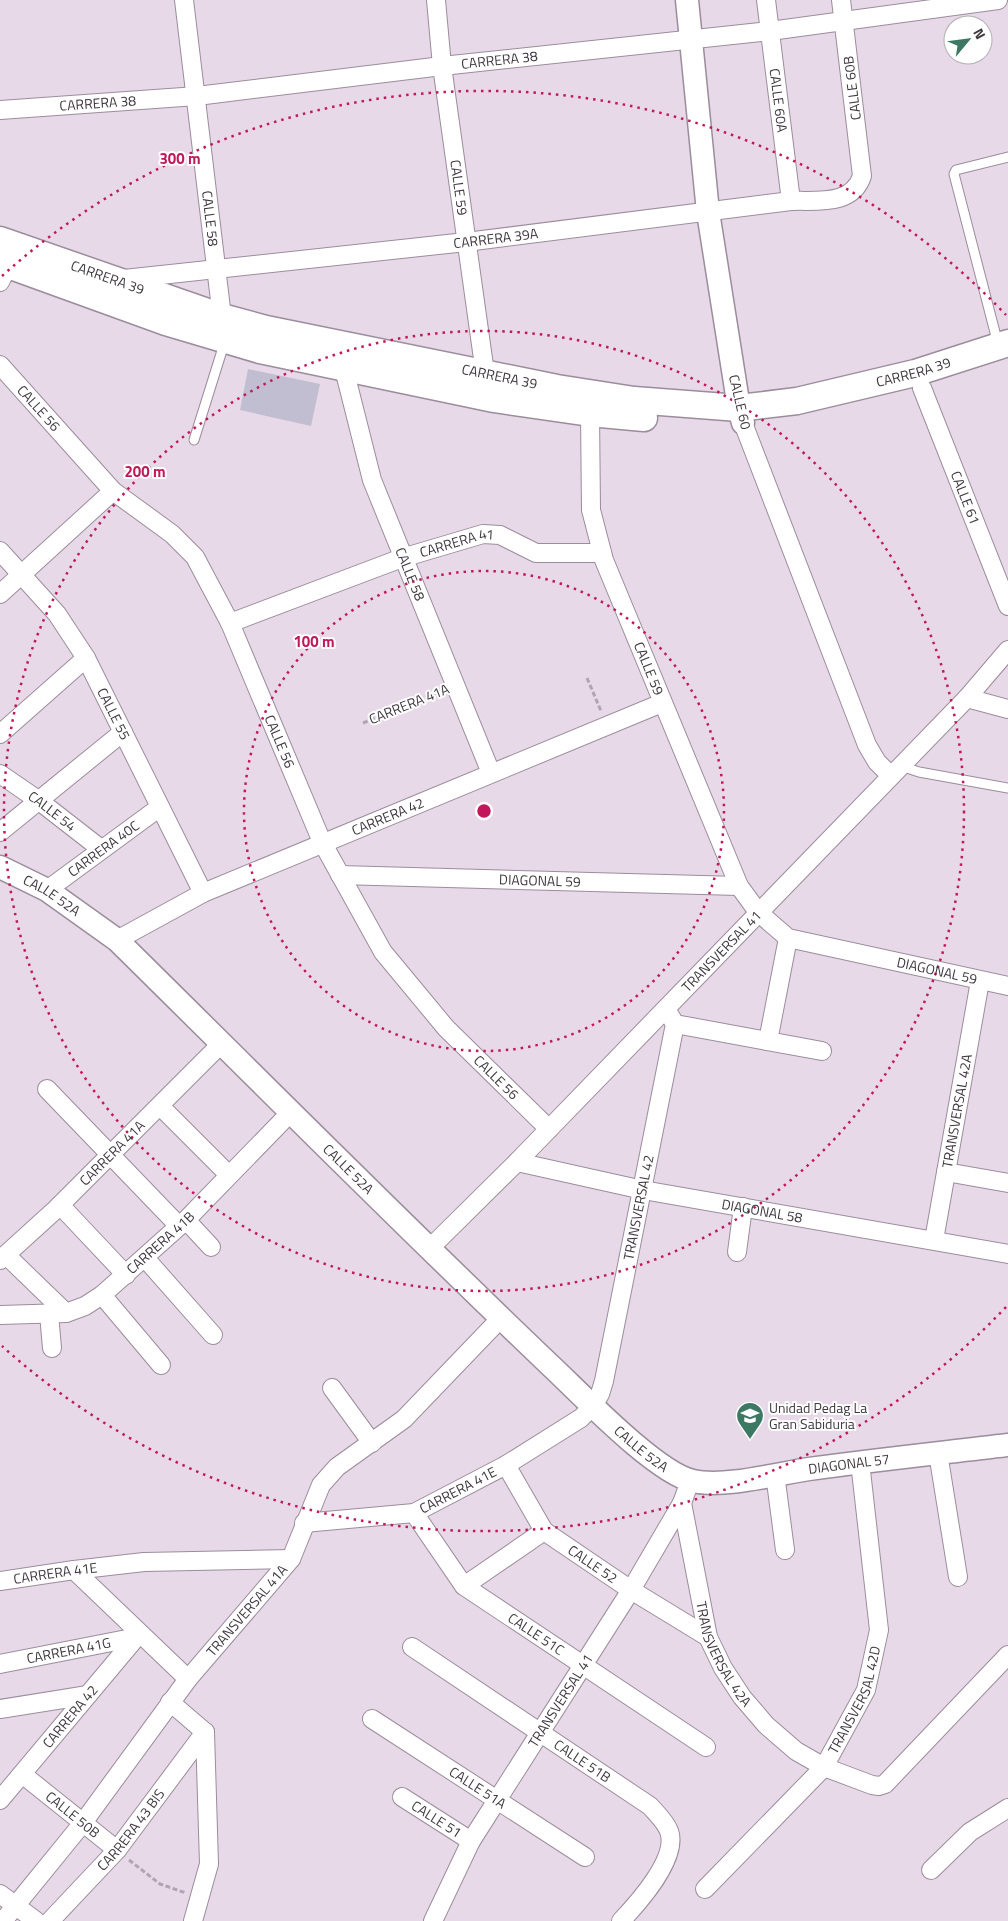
<svg xmlns="http://www.w3.org/2000/svg" width="1008" height="1921" viewBox="0 0 1008 1921" font-family="'Titillium Web',sans-serif">
	<style>
		.building { fill: #c1bed1 }
		.lines { fill: none; stroke-linecap: round; stroke-linejoin: round }
		.service-casing { stroke: #9b8d9c; stroke-width: 11 }
		.minor-casing { stroke: #9b8d9c; stroke-width: 20 }
		.tertiary-casing { stroke: #9b8d9c; stroke-width: 25 }
		.secondary-casing { stroke: #9b8d9c; stroke-width: 29 }
		.path { stroke: #b1a5b2; stroke-width: 3; stroke-dasharray: 5 2.5; stroke-linecap: butt }
		.service { stroke: #fff; stroke-width: 9 }
		.minor { stroke: #fff; stroke-width: 18 }
		.tertiary { stroke: #fff; stroke-width: 22 }
		.secondary { stroke: #fff; stroke-width: 26 }
		.ring { fill: none; stroke: #c2185b; stroke-width: 2.5; stroke-dasharray: 2.5 5 }
		.labels { text-anchor: middle; stroke-width: 4; stroke-linejoin: round; paint-order: stroke }
		.street-label { font-size: 14px; fill: #3f393f; stroke: #fff }
		.poi-label { font-size: 14px; fill: #3f393f; stroke: #fff; text-anchor: start }
		.centre { fill: #c2185b; stroke: #fff; stroke-width: 2.5 }
		.ring-label { font-size: 15px; text-anchor: middle; font-weight: bold; fill: #c2185b; stroke: #fff; stroke-width: 4; stroke-linejoin: round; paint-order: stroke }
	</style>
	<rect width="100%" height="100%" fill="#e8d9e9"/>
	<polygon class="building" points="248,369 320,384 311,426 240,410"/>
	<g class="lines">
		<defs>
			<g id="service">
				<polyline points="998,344 954,174 956,170 1008,157"/>
				<polyline points="194,440 225,341"/>
				<polyline points="901,766 919,772 1008,788"/>
			</g>
			<g id="minor">
				<path id="s1" d="M184 0 222 317"/>
				<path id="s2" d="M436 0 442 66 485 373"/>
				<path id="s3" d="M766 0 791 201"/>
				<path id="s4" d="M0 110 197 96 442 66 770 31 998 0"/>
				<path id="s5" d="M124 279 466 242 791 201C818 200 852 206 862 176L841 0"/>
				<polyline points="0,282 13,255"/>
				<path id="s6" d="M0 365 113 491 172 534 195 557 230 623 322 842 383 952 446 1028 549 1129"/>
				<path id="s7" d="M344 369 372 480 491 773"/>
				<path id="s8" d="M922 388 1008 606"/>
				<path id="s9" d="M590 413 591 510 604 560 739 886 758 912 788 938 1008 986"/>
				<polyline points="743,423 867,745 877,762 891,776"/>
				<path id="s10" d="M0 551 57 614 86 658 203 893"/>
				<polyline points="0,594 113,491"/>
				<path id="s11" d="M230 623 402 558 483 534 500 535 536 553H602"/>
				<polyline points="967,698 1008,709"/>
				<polyline points="0,734 86,658"/>
				<path id="s12" d="M0 774 38 800 101 849"/>
				<polyline points="0,832 123,732"/>
				<path id="s13" d="M340 875 739 886"/>
				<path id="s14" d="M47 890 160 807"/>
				<path id="s15" d="M117 940 203 893 662 703"/>
				<polyline points="675,1024 822,1051"/>
				<polyline points="768,1041 788,938"/>
				<polyline points="47,1089 179,1226"/>
				<polyline points="160,1106 229,1175"/>
				<path id="s16" d="M517 1162 643 1190 1008 1254"/>
				<polyline points="946,1172 1008,1183"/>
				<polyline points="60,1205 126,1275"/>
				<polyline points="186,1220 211,1247"/>
				<path id="s17" d="M934 1240 980 981"/>
				<path id="s18" d="M430 1248 517 1162 967 698 1008 650"/>
				<polyline points="737,1252 743,1207"/>
				<polyline points="6,1255 66,1313"/>
				<polyline points="145,1258 213,1335"/>
				<path id="s19" d="M0 1260 54 1211 222 1043"/>
				<polyline points="102,1295 161,1365"/>
				<polyline points="49,1314 52,1348"/>
				<path id="s20" d="M0 1315 66 1313 85 1306 102 1295 186 1220 291 1112"/>
				<polyline points="332,1388 372,1443"/>
				<polyline points="938,1453 958,1577"/>
				<path id="s21" d="M506 1465 544 1531 631 1590 708 1637"/>
				<polyline points="775,1474 785,1550"/>
				<path id="s22" d="M682 1503 708 1637 723 1668 742 1697 766 1725 796 1751 824 1767 872 1785 879 1786 885 1784 1008 1655"/>
				<path id="s23" d="M414 1513 464 1586 706 1747"/>
				<path id="s24" d="M304 1523 414 1513 506 1465 581 1418 593 1406 600 1394 604 1381 675 1024 666 1009"/>
				<polyline points="74,1570 188,1679"/>
				<path id="s25" d="M0 1581 74 1570 144 1562 291 1559"/>
				<polyline points="464,1586 544,1531"/>
				<path id="s26" d="M412 1647 650 1806C657 1814 665 1821 669 1831 679 1858 638 1903 621 1921"/>
				<path id="s27" d="M0 1664 137 1637"/>
				<polyline points="170,1702 205,1732"/>
				<polyline points="0,1709 88,1695"/>
				<path id="s28" d="M372 1719 585 1857"/>
				<path id="s29" d="M22 1774 117 1850"/>
				<path id="s30" d="M402 1797 471 1841"/>
				<path id="s31" d="M0 1800 139 1634"/>
				<polyline points="931,1870 970,1832 1008,1808"/>
				<path id="s32" d="M705 1889 824 1767 866 1690 879 1630 860 1462"/>
				<polyline points="0,1894 36,1921"/>
				<path id="s33" d="M3 1921 82 1824 188 1679 291 1559 321 1485 337 1467 404 1419 501 1318"/>
				<path id="s34" d="M50 1921 117 1850 205 1732"/>
				<polyline points="193,1921 209,1864 205,1732"/>
				<path id="s35" d="M433 1921 471 1841 631 1590 682 1503 690 1481"/>
			</g>
			<g id="tertiary">
				<polyline points="687,0 708,212 739,408 743,423"/>
				<path id="s36" d="M0 867 47 890 117 940C261 1082 404 1226 551 1366 581 1394 656 1473 693 1481 724 1488 776 1474 809 1469 875 1460 941 1453 1008 1445"/>
			</g>
			<g id="secondary">
				<path id="s37" d="M0 240 222 317 266 329 557 388 634 400 739 408 797 401 915 373 1008 343"/>
				<polyline points="0,262 166,322 260,350 494,399 590,413 644,418"/>
			</g>
		</defs>
		<use href="#service" class="service-casing"/>
		<use href="#minor" class="minor-casing"/>
		<use href="#tertiary" class="tertiary-casing"/>
		<use href="#secondary" class="secondary-casing"/>
		<g class="path">
			<polyline points="587,678 601,711"/>
			<polyline points="363,723 440,691"/>
			<polyline points="129,1860 160,1884 186,1893"/>
		</g>
		<use href="#service" class="service"/>
		<use href="#minor" class="minor"/>
		<use href="#tertiary" class="tertiary"/>
		<use href="#secondary" class="secondary"/>
	</g>
	<g class="ring">
		<circle cx="484" cy="811" r="240"/>
		<circle cx="484" cy="811" r="480"/>
		<path d="M1006 1307A720 720 0 0 1 2 1346M2 276A720 720 0 0 1 1006 315"/>
	</g>
	<defs>
		<symbol id="school-pin" viewBox="-11 -11 22 30"><path d="M0 17L-7.5 6A9.5 9.5 0 1 1 7.5 6Z" fill="#3c7964" stroke="#fff"/><path d="M0-5L7-2L0 1L-7-2ZM-4 1L0 2.5L4 1V4Q0 6-4 4Z" fill="#fff"/></symbol>
	</defs>
	<g fill-rule="evenodd">
		<use href="#school-pin" x="734" y="1400" width="32" height="43"/>
	</g>
	<g class="labels">
		<g class="street-label">
			<text dy="5" stroke="none"><textPath href="#s4" startOffset="502">CARRERA 38</textPath></text>
			<text transform="translate(852 88) rotate(-97)" y="5">CALLE 60B</text>
			<text dy="5" stroke="none"><textPath href="#s3" startOffset="101">CALLE 60A</textPath></text>
			<text dy="5" stroke="none"><textPath href="#s4" startOffset="98">CARRERA 38</textPath></text>
			<text dy="5" stroke="none"><textPath href="#s2" startOffset="189">CALLE 59</textPath></text>
			<text dy="5" stroke="none"><textPath href="#s1" startOffset="220">CALLE 58</textPath></text>
			<text dy="5" stroke="none"><textPath href="#s5" startOffset="374">CARRERA 39A</textPath></text>
			<text dy="5" stroke="none"><textPath href="#s37" startOffset="114">CARRERA 39</textPath></text>
			<text dy="5" stroke="none"><textPath href="#s37" startOffset="939">CARRERA 39</textPath></text>
			<text dy="5" stroke="none"><textPath href="#s37" startOffset="519">CARRERA 39</textPath></text>
			<text transform="translate(740 402) rotate(77)" y="5">CALLE 60</text>
			<text dy="5" stroke="none"><textPath href="#s6" startOffset="58">CALLE 56</textPath></text>
			<text dy="5" stroke="none"><textPath href="#s8" startOffset="118">CALLE 61</textPath></text>
			<text dy="5" stroke="none"><textPath href="#s11" startOffset="241">CARRERA 41</textPath></text>
			<text dy="5" stroke="none"><textPath href="#s7" startOffset="216">CALLE 58</textPath></text>
			<text dy="5" stroke="none"><textPath href="#s9" startOffset="266">CALLE 59</textPath></text>
			<text transform="translate(409 704) rotate(-22)" y="5">CARRERA 41A</text>
			<text dy="5" stroke="none"><textPath href="#s10" startOffset="200">CALLE 55</textPath></text>
			<text dy="5" stroke="none"><textPath href="#s6" startOffset="478">CALLE 56</textPath></text>
			<text dy="5" stroke="none"><textPath href="#s12" startOffset="64">CALLE 54</textPath></text>
			<text dy="5" stroke="none"><textPath href="#s15" startOffset="298">CARRERA 42</textPath></text>
			<text dy="5" stroke="none"><textPath href="#s14" startOffset="70">CARRERA 40C</textPath></text>
			<text dy="5" stroke="none"><textPath href="#s13" startOffset="200">DIAGONAL 59</textPath></text>
			<text dy="5" stroke="none"><textPath href="#s36" startOffset="59">CALLE 52A</textPath></text>
			<text dy="5" stroke="none"><textPath href="#s18" startOffset="416">TRANSVERSAL 41</textPath></text>
			<text dy="5" stroke="none"><textPath href="#s9" startOffset="726">DIAGONAL 59</textPath></text>
			<text dy="5" stroke="none"><textPath href="#s6" startOffset="882">CALLE 56</textPath></text>
			<text dy="5" stroke="none"><textPath href="#s17" startOffset="131">TRANSVERSAL 42A</textPath></text>
			<text dy="5" stroke="none"><textPath href="#s19" startOffset="155">CARRERA 41A</textPath></text>
			<text dy="5" stroke="none"><textPath href="#s36" startOffset="464">CALLE 52A</textPath></text>
			<text dy="5" stroke="none"><textPath href="#s24" startOffset="524">TRANSVERSAL 42</textPath></text>
			<text dy="5" stroke="none"><textPath href="#s16" startOffset="250">DIAGONAL 58</textPath></text>
			<text dy="5" stroke="none"><textPath href="#s20" startOffset="185">CARRERA 41B</textPath></text>
			<text dy="5" stroke="none"><textPath href="#s36" startOffset="869">CALLE 52A</textPath></text>
			<text dy="5" stroke="none"><textPath href="#s36" startOffset="1088">DIAGONAL 57</textPath></text>
			<text dy="5" stroke="none"><textPath href="#s24" startOffset="160">CARRERA 41E</textPath></text>
			<text dy="5" stroke="none"><textPath href="#s21" startOffset="135">CALLE 52</textPath></text>
			<text dy="5" stroke="none"><textPath href="#s25" startOffset="56">CARRERA 41E</textPath></text>
			<text dy="5" stroke="none"><textPath href="#s33" startOffset="395">TRANSVERSAL 41A</textPath></text>
			<text dy="5" stroke="none"><textPath href="#s23" startOffset="175">CALLE 51C</textPath></text>
			<text dy="5" stroke="none"><textPath href="#s27" startOffset="70">CARRERA 41G</textPath></text>
			<text dy="5" stroke="none"><textPath href="#s22" startOffset="158">TRANSVERSAL 42A</textPath></text>
			<text dy="5" stroke="none"><textPath href="#s32" startOffset="245">TRANSVERSAL 42D</textPath></text>
			<text dy="5" stroke="none"><textPath href="#s35" startOffset="255">TRANSVERSAL 41</textPath></text>
			<text dy="5" stroke="none"><textPath href="#s31" startOffset="109">CARRERA 42</textPath></text>
			<text dy="5" stroke="none"><textPath href="#s26" startOffset="205">CALLE 51B</textPath></text>
			<text dy="5" stroke="none"><textPath href="#s28" startOffset="126">CALLE 51A</textPath></text>
			<text dy="5" stroke="none"><textPath href="#s29" startOffset="65">CALLE 50B</textPath></text>
			<text dy="5" stroke="none"><textPath href="#s30" startOffset="41">CALLE 51</textPath></text>
			<text dy="5" stroke="none"><textPath href="#s34" startOffset="122">CARRERA 43 BIS</textPath></text>
		</g>
		<g class="poi-label">
			<text x="769" y="1413">Unidad Pedag La<tspan x="769" dy="16">Gran Sabiduria</tspan></text>
		</g>
	</g>
	<circle cx="484" cy="811" r="8" class="centre"/>
	<g class="ring-label">
		<text x="180" y="164">300 m</text>
		<text x="145" y="477">200 m</text>
		<text x="314" y="647">100 m</text>
	</g>
	<g transform="translate(968 40) rotate(61)"><circle r="24" fill="#ffffff" stroke="#b2b0b2"/>
	<path d="M0-4L9 19L0 12L-9 19Z" fill="#3c7964"/>
	<text y="-8" font-size="14" font-weight="bold" text-anchor="middle" fill="#3f393f">N</text>
	</g>
</svg>
